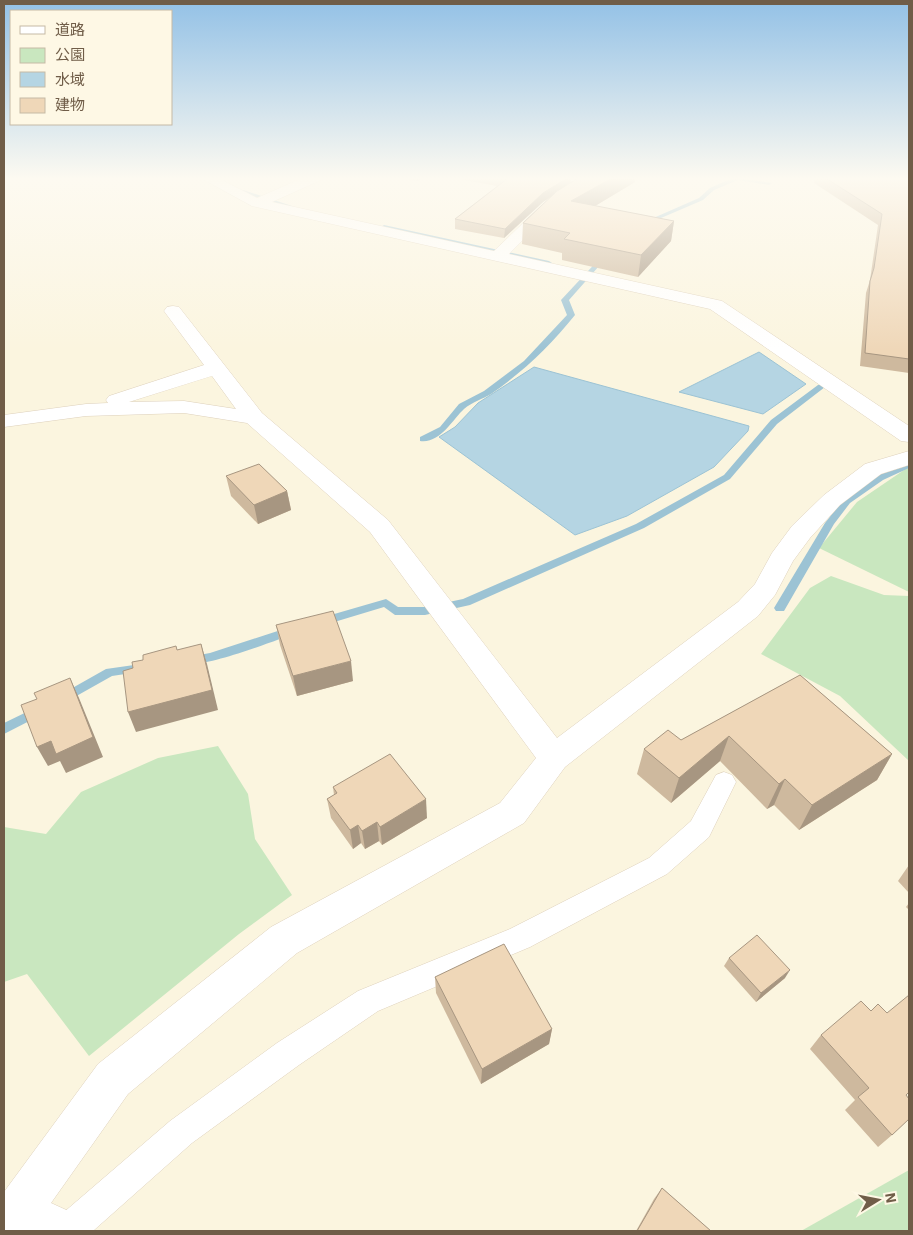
<svg xmlns="http://www.w3.org/2000/svg" width="913" height="1235" viewBox="0 0 913 1235" font-family="'IBM Plex Sans','Noto Sans JP',sans-serif">
	<style>
		.green { fill: #c9e7bf }
		.water { fill: #b5d5e3; stroke: #9cc3d4 }
		.lines { fill: none; stroke-linecap: round; stroke-linejoin: round }
		.stream { fill: #9cc3d4; fill-rule: evenodd }
		.service-casing { stroke: #ded1bc; stroke-width: 1 }
		.minor-casing { stroke: #ded1bc; stroke-width: 1 }
		.service { fill: #fff; fill-rule: evenodd }
		.minor { fill: #fff; fill-rule: evenodd }
		.wall { fill: #ceb99e }
		.shaded-wall { fill: #a79681 }
		.building { fill: #efd7b8; stroke: #a79681 }
	</style>
	<rect width="100%" height="100%" fill="#fbf5df"/>
	<g class="green">
		<polygon points="907,468 909,469 909,592 819,548 857,502"/>
		<polygon points="831,576 884,595 909,596 909,761 840,696 761,654 810,588"/>
		<polygon points="218,746 248,794 255,839 292,895 239,934 89,1056 27,974 4,982 4,827 46,834 81,792 158,758"/>
		<polygon points="909,1170 909,1231 801,1231"/>
	</g>
	<g class="water">
		<polygon points="759,352 806,384 763,414 679,392"/>
		<polygon points="534,367 749,426 748,431 714,467 627,516 575,535 439,437 455,427 478,403"/>
	</g>
	<g class="lines">
		<g class="stream">
			<polygon points="735,177 772,183 769,185 738,180 714,190 703,200 647,224 642,223 699,198 710,188"/>
			<polygon points="239,190 243,190 295,207 290,208 239,192"/>
			<polygon points="384,225 549,261 552,263 549,265 382,228 381,227"/>
			<path d="M602 256 607 257 569 300 575 315C551 345 523 372 491 394 483 399 472 402 464 409 453 419 440 444 420 441V437L440 427 459 404 484 391 524 361 567 315 561 300Z"/>
			<polygon points="818,385 824,385 825,387 777,424 730,479 644,528 470,605 425,615 395,615 384,607 321,626 315,622 317,619 386,599 398,607 425,607 463,599 636,524 724,475 771,420"/>
			<polygon points="909,462 909,468 883,480 850,503 834,524 784,611 776,611 774,608 825,523 844,499 877,476 900,464"/>
			<path d="M293 626 299 630 297 633C276 640 205 668 188 663L186 660 188 657 210 653Z"/>
			<polygon points="141,664 145,665 147,668 145,671 112,676 64,703 60,701 58,698 60,695 106,669"/>
			<polygon points="39,706 43,708 45,711 43,714 4,734 4,723"/>
		</g>
		<defs>
			<polygon id="service" points="724,772 732,775 736,782 709,837 667,874 530,947 378,1011 299,1065 192,1143 93,1231 51,1231 56,1219 170,1121 277,1043 358,991 510,929 649,858 691,821 716,775"/>
			<g id="minor">
				<polygon points="199,177 216,177 257,198 305,177 323,177 321,180 272,202 494,251 544,203 575,183 560,180 558,177 592,179 594,182 592,185 554,209 509,254 722,301 909,426 909,442 901,441 710,309 252,206"/>
				<path d="M173 306 179 307 262 413 388 520 557 738 738 602 755 584 772 553 792 526 824 495 865 464 909 451V465L881 474 840 505 810 538 793 561 775 595 758 616 565 767 524 823 297 953 128 1094 51 1203 75 1214 81 1231H4V1192L98 1064 271 927 500 803 536 758 370 532 247 423 184 413 86 416 4 427V415L86 404 108 403 106 400 109 396 204 365 164 311 167 307ZM212 376 236 409 184 401 129 402Z"/>
			</g>
		</defs>
		<use href="#service" class="service-casing"/>
		<use href="#minor" class="minor-casing"/>
		<use href="#service" class="service"/>
		<use href="#minor" class="minor"/>
	</g>
	<g class="wall">
		<polygon points="392,177 424,177 417,181"/>
		<polygon points="448,177 571,177 570,183 580,177 635,177 635,182 595,206 674,221 671,241 638,277 562,260 562,253 522,244 523,223 552,196 543,202 504,238 455,229 455,219 497,186"/>
		<polygon points="816,177 909,177 909,373 860,366 866,293 870,280 878,225 814,183"/>
		<polygon points="226,476 287,491 291,510 258,524 231,496"/>
		<polygon points="276,625 353,681 297,696 280,645"/>
		<polygon points="800,675 892,754 877,780 799,830 774,805 767,809 720,761 671,803 637,774 644,749 681,740"/>
		<polygon points="333,787 427,818 382,845 379,841 365,849 361,843 353,849 331,818 327,799 334,795"/>
		<polygon points="909,865 909,893 898,881"/>
		<polygon points="909,903 909,910 906,907"/>
		<polygon points="729,958 785,978 756,1002 724,966"/>
		<polygon points="435,977 552,1029 549,1044 481,1084 436,993"/>
		<polygon points="871,1011 887,1013 906,1095 892,1135 878,1147 845,1110 855,1100 810,1049 821,1035"/>
		<polygon points="662,1188 711,1231 636,1231 654,1199"/>
	</g>
	<g class="shaded-wall">
		<polygon points="417,177 424,177 417,181"/>
		<polygon points="569,177 571,177 570,184 543,202 504,238 505,229 543,193"/>
		<polygon points="614,177 635,177 635,182 570,221 571,201"/>
		<polygon points="674,221 671,241 638,277 641,255"/>
		<polygon points="287,491 291,510 258,524 254,505"/>
		<polygon points="201,644 207,664 218,710 136,732 128,712"/>
		<polygon points="351,661 353,681 297,696 293,676"/>
		<polygon points="70,678 79,698 103,757 66,773 60,761 48,766 37,747"/>
		<polygon points="729,736 720,761 671,803 679,778"/>
		<polygon points="892,754 877,780 799,830 812,805"/>
		<polygon points="785,779 774,805 767,809 779,784"/>
		<polygon points="426,799 427,818 382,845 380,827"/>
		<polygon points="377,822 379,841 365,849 362,831"/>
		<polygon points="358,825 361,843 353,849 350,830"/>
		<polygon points="790,970 785,978 756,1002 761,993"/>
		<polygon points="552,1029 549,1044 481,1084 482,1069"/>
	</g>
	<g class="building">
		<polygon points="493,177 569,177 543,193 505,229 455,219 507,179"/>
		<polygon points="580,177 614,177 571,201 674,221 641,255 564,239 570,233 523,223 557,191"/>
		<polygon points="824,177 909,177 909,359 865,353 870,281 874,268 882,214"/>
		<polygon points="259,464 287,491 254,505 226,476"/>
		<polygon points="333,611 351,661 293,676 276,625"/>
		<polygon points="201,644 212,690 128,712 123,671 133,668 132,662 143,660 143,655 176,646 177,650"/>
		<polygon points="800,675 892,754 812,805 785,779 779,784 729,736 679,778 644,749 668,730 681,740"/>
		<polygon points="70,678 93,737 56,754 51,741 37,747 21,705 37,699 34,693"/>
		<polygon points="390,754 426,799 380,827 377,822 362,831 358,825 350,830 327,799 337,793 333,787"/>
		<polygon points="757,935 790,970 761,993 729,958"/>
		<polygon points="504,944 552,1029 482,1069 435,977"/>
		<polygon points="909,995 909,1092 906,1095 909,1099 909,1119 892,1135 858,1097 869,1088 821,1035 861,1001 871,1011 878,1004 887,1013"/>
		<polygon points="662,1188 711,1231 637,1231"/>
	</g>
	<linearGradient id="sky" x2="0" y2="1"><stop stop-color="#93c1e6"/><stop offset="0.51" stop-color="#fdfaf1"/><stop offset="1" stop-color="#fdfaf1" stop-opacity="0"/></linearGradient>
	<rect width="913" height="350" fill="url(#sky)"/>
	<rect width="913" height="1235" fill="none" stroke="#705d48" stroke-width="10"/>
	<rect x="10" y="10" width="162" height="115" fill="#fef8e5" stroke="#c5baa6"/>
	<rect x="20" y="26" width="25" height="8" fill="#ffffff" stroke="#c5baa6"/>
	<text x="55" y="35" font-size="15" fill="#705d48">道路</text>
	<rect x="20" y="48" width="25" height="15" fill="#c9e7bf" stroke="#c5baa6"/>
	<text x="55" y="60" font-size="15" fill="#705d48">公園</text>
	<rect x="20" y="72" width="25" height="15" fill="#b5d5e3" stroke="#c5baa6"/>
	<text x="55" y="85" font-size="15" fill="#705d48">水域</text>
	<rect x="20" y="98" width="25" height="15" fill="#efd7b8" stroke="#c5baa6"/>
	<text x="55" y="110" font-size="15" fill="#705d48">建物</text>
	<g transform="translate(878 1200) rotate(80)" stroke="#fef8e5" stroke-width="4" paint-order="stroke">
	<path d="M0-4L9 19L0 12L-9 19Z" fill="#705d48"/>
	<text y="-8" font-size="14" font-weight="bold" text-anchor="middle" fill="#705d48">N</text>
	</g>
</svg>
